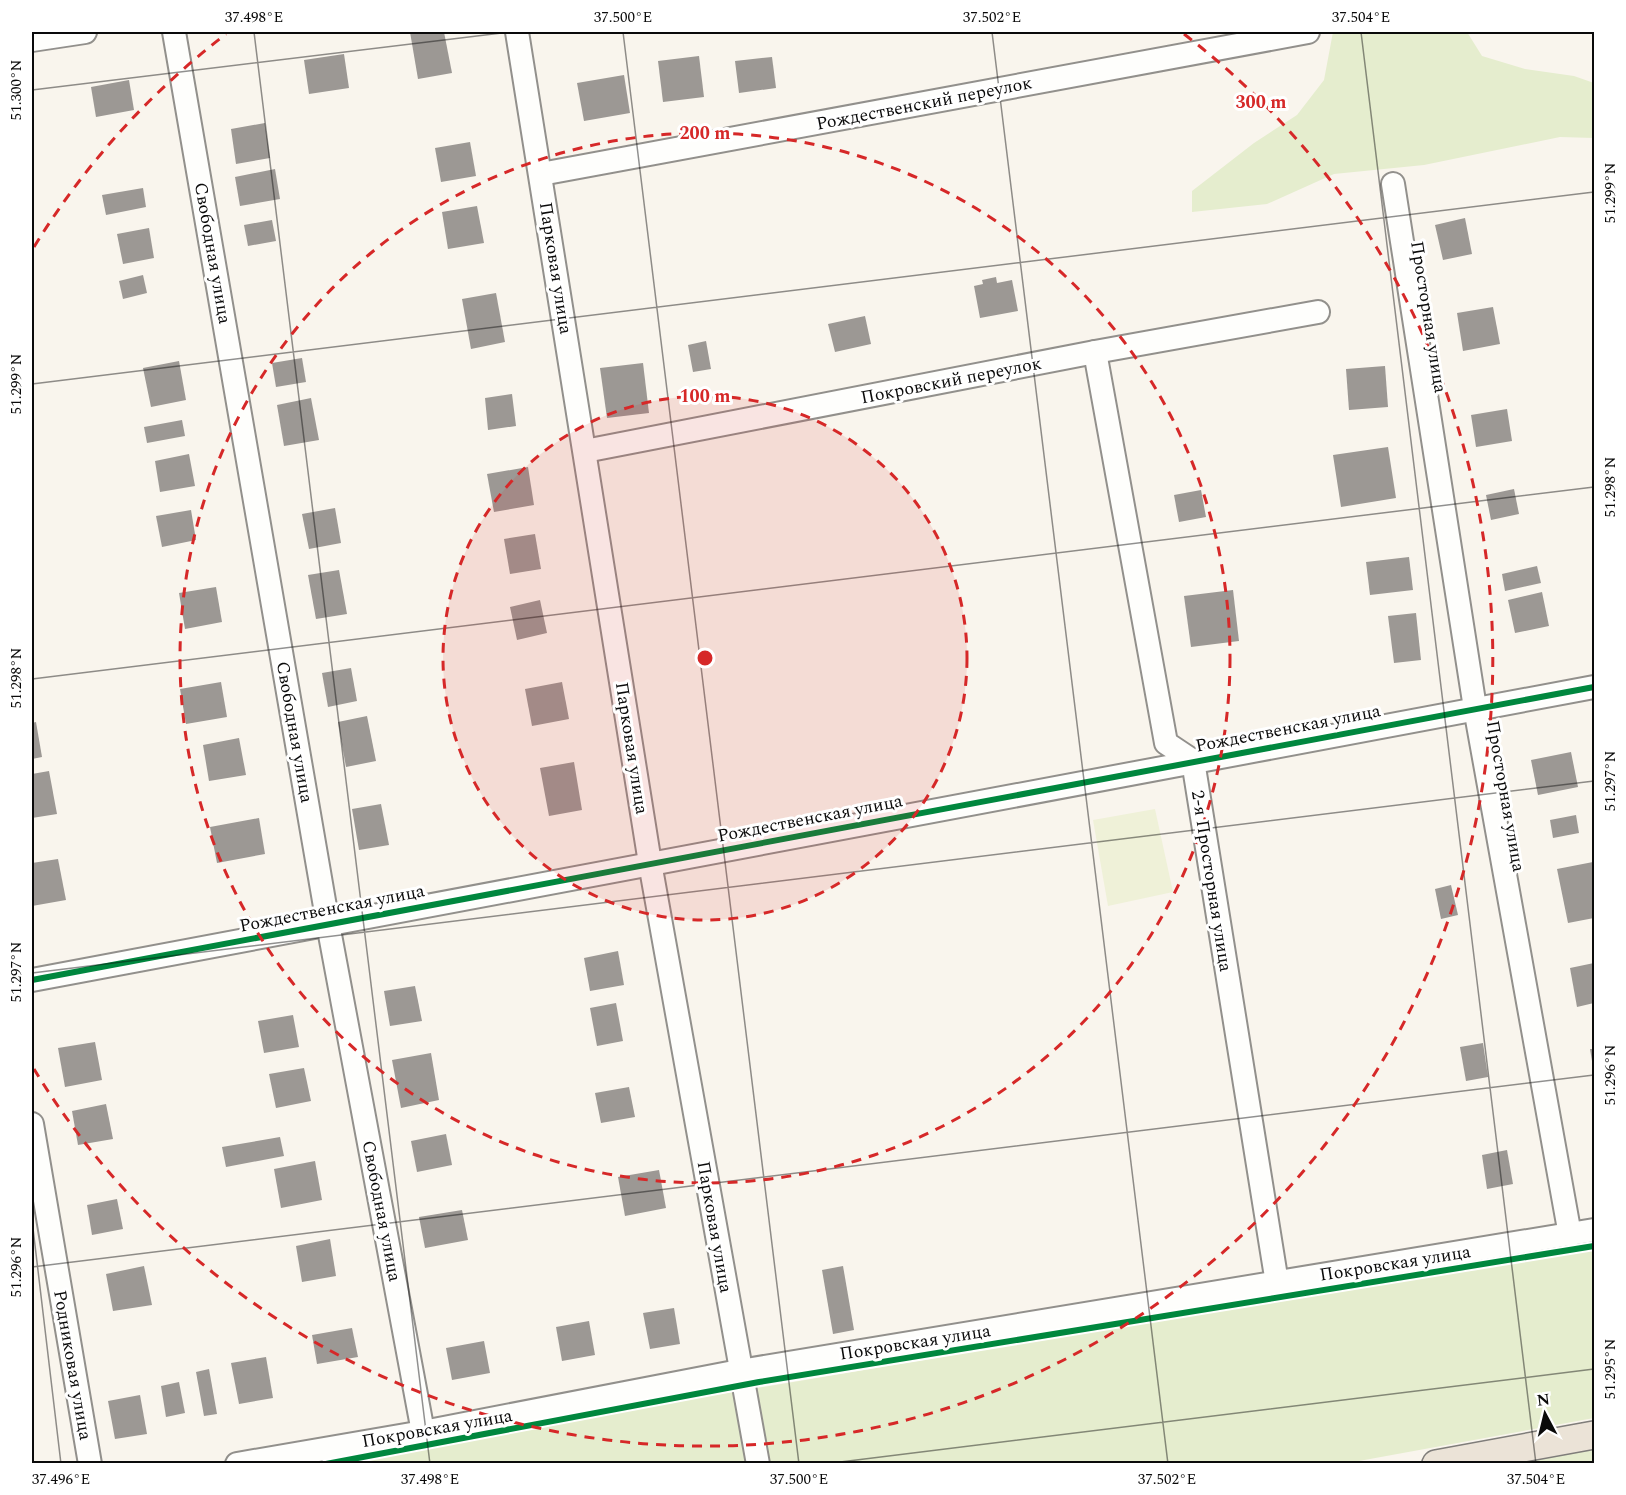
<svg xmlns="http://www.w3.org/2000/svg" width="1626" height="1495" viewBox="0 0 1626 1495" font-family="Spectral,serif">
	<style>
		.green { fill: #e5edce }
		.pitch { fill: #eff1d8 }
		.building { fill: #9c9894 }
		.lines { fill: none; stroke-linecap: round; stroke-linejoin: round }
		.minor-casing { stroke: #92908c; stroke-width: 26 }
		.major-casing { stroke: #7f7d7a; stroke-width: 30 }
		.minor { stroke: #fefefc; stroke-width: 22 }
		.major { stroke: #ebe3d7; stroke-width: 27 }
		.cycleway-casing { stroke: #fff; stroke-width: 10 }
		.cycleway { stroke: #00873e; stroke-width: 6 }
		.ticks { fill: none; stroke: #0a0a0a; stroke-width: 1.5; stroke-opacity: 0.45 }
		.ring { fill: none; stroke: #d62828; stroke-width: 3; stroke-dasharray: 10 8 }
		.labels { text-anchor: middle; stroke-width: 6; stroke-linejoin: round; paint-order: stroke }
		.street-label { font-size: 18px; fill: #0a0a0a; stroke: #fff }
		.centre { fill: #d62828; stroke: #fff; stroke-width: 3 }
		.ring-label { font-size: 18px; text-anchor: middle; font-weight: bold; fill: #d62828; stroke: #fff; stroke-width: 6; stroke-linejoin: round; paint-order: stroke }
		.neatline { fill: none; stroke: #0a0a0a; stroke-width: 2 }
		.ticks-label { font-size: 15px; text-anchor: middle; fill: #0a0a0a }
	</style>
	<rect width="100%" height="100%" fill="#f9f5ed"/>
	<g class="green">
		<polygon points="1333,32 1467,32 1482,56 1525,69 1574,76 1594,83 1594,138 1560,137 1424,165 1334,174 1267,204 1192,212 1192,191 1254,143 1297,115 1324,80"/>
		<polygon points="1594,1247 1594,1418 1348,1463 306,1464"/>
		<polygon points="1594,1447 1594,1463 1502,1463"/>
	</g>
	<polygon class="pitch" points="1155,809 1173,892 1108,906 1093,820"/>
	<g class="building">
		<polygon points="410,32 444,32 452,73 418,79"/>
		<polygon points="344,54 349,88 309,94 304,60"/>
		<polygon points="699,56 704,97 663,102 658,61"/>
		<polygon points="772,57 776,88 739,93 735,61"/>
		<polygon points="624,75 630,113 584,121 577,83"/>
		<polygon points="129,80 134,110 96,117 91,87"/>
		<polygon points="265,123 270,158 236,164 231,129"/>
		<polygon points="470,142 476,176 441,182 435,148"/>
		<polygon points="275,169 280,199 240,206 235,177"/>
		<polygon points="143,188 146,207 106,215 102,195"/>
		<polygon points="477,206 484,243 448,249 442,212"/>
		<polygon points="1465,218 1472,254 1443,260 1435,225"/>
		<polygon points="272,220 276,241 248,246 244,225"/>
		<polygon points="149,228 154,258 123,264 117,234"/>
		<polygon points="143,275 147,293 123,299 119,281"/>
		<polygon points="996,277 997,283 1012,280 1018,311 980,318 974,286 983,284 982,280"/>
		<polygon points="496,293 505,342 471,349 462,299"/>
		<polygon points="1493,307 1500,344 1463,351 1457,313"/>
		<polygon points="865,316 871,344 835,352 828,324"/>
		<polygon points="706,341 711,369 693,372 688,345"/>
		<polygon points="302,358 306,382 276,387 272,363"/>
		<polygon points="179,361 186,400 151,407 143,368"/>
		<polygon points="643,363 649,413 607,418 600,368"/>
		<polygon points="1385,366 1388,407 1349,410 1346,369"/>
		<polygon points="512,394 516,426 488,430 485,398"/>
		<polygon points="311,398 319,440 284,446 277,405"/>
		<polygon points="1507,409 1512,441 1476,447 1471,415"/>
		<polygon points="182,420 185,436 147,443 144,427"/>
		<polygon points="1388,447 1396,498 1341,507 1333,455"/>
		<polygon points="189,454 195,486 160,492 155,461"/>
		<polygon points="528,467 534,505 494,512 487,474"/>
		<polygon points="1514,489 1519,514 1491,520 1486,495"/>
		<polygon points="1201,490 1206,517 1179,522 1174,495"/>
		<polygon points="335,508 341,543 309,549 302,514"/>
		<polygon points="191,510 196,540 162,547 156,516"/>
		<polygon points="535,534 541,569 510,574 504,539"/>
		<polygon points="1409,557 1413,590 1370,595 1366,562"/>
		<polygon points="1537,566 1541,583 1505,591 1502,574"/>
		<polygon points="339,570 347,614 316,619 308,575"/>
		<polygon points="216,587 222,622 185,629 179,593"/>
		<polygon points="1233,590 1239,641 1191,647 1184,596"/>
		<polygon points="1542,592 1549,626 1515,633 1508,600"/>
		<polygon points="540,600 547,633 517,640 510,607"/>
		<polygon points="1416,613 1421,660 1394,663 1388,616"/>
		<polygon points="351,668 357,701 328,707 322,673"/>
		<polygon points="221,682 227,717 186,724 180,689"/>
		<polygon points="562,682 569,719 532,726 525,689"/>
		<polygon points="367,716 376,761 346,767 338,722"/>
		<polygon points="36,722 42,757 32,759 32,723"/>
		<polygon points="239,738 246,775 209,781 203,745"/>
		<polygon points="1571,752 1578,787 1538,795 1531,760"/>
		<polygon points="574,762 582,810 549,816 540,768"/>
		<polygon points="49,771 57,814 32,818 32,774"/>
		<polygon points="381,804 389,845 359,850 352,809"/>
		<polygon points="1576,815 1579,833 1553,838 1550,820"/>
		<polygon points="259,818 265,854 217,863 210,827"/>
		<polygon points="58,859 66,900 32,906 32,863"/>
		<polygon points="1593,862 1594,918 1568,923 1557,869"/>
		<polygon points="1451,885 1458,915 1441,919 1435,889"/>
		<polygon points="618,951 624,985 590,991 584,958"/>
		<polygon points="1594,963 1594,1003 1577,1007 1570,968"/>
		<polygon points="415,986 422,1021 390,1026 384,991"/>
		<polygon points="616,1003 623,1041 597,1046 590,1008"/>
		<polygon points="293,1015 299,1047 264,1053 258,1021"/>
		<polygon points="95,1042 102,1080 65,1087 58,1048"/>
		<polygon points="1483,1043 1488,1077 1466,1081 1460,1047"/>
		<polygon points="1590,1049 1594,1049 1594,1067 1593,1067"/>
		<polygon points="431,1053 439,1100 401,1108 392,1060"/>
		<polygon points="304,1068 311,1101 276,1108 269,1074"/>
		<polygon points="629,1087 635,1117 601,1123 595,1093"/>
		<polygon points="106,1104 113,1139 78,1145 72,1111"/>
		<polygon points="446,1134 452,1165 417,1172 411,1141"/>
		<polygon points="280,1137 284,1156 226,1167 222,1147"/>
		<polygon points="1507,1150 1513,1184 1487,1189 1482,1155"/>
		<polygon points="315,1161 322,1200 281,1208 274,1169"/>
		<polygon points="659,1170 666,1208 625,1216 618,1177"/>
		<polygon points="117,1199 123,1229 92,1235 87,1205"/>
		<polygon points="462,1210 468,1240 425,1248 419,1217"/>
		<polygon points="330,1239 336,1276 302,1282 296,1246"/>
		<polygon points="144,1266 152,1305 113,1311 106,1274"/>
		<polygon points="843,1266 854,1330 833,1334 822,1270"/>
		<polygon points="674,1308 680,1344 650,1349 643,1313"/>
		<polygon points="589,1321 595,1355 562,1361 556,1327"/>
		<polygon points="352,1328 358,1357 317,1364 312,1335"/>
		<polygon points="484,1341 490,1373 452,1380 446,1348"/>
		<polygon points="266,1357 273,1398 239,1404 231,1363"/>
		<polygon points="209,1369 217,1414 204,1416 196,1372"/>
		<polygon points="179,1382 185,1413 166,1417 161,1386"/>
		<polygon points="140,1395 147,1434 115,1439 108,1401"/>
	</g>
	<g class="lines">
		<defs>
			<g id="minor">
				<polyline points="174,32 328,924 423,1432"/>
				<polyline points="517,32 650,863 758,1464"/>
				<polyline points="32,40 85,32"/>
				<polyline points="541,174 1308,32"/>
				<polyline points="1393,184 1475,708 1570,1235"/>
				<polyline points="1095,352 1166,743 1193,761 1277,1283"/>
				<polyline points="585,451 1095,352 1318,312"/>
				<polyline points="32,980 1594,687"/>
				<polyline points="32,1124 90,1464"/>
				<polyline points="237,1464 423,1432 734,1372 1594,1230"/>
			</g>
			<polyline id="major" points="1436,1464 1594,1435"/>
		</defs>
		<use href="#minor" class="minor-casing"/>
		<use href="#major" class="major-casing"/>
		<use href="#minor" class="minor"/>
		<use href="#major" class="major"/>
		<defs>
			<g id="cycleway">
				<polyline points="32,980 1594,687"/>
				<polyline points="326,1464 759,1382 1594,1246"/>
			</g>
		</defs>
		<use href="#cycleway" class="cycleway-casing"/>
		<use href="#cycleway" class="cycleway"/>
	</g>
	<path class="ticks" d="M254 32 430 1464M623 32 799 1464M992 32 1168 1464M1361 32 1536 1464M32 90 510 32M32 384 1594 192M32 679 1594 487M32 973 1594 781M32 1220 61 1464M32 1267 1594 1075M824 1464 1594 1369"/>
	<circle cx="705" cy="658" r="262" fill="#d62828" fill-opacity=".12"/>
	<g class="ring">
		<circle cx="705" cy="658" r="262"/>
		<circle cx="705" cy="658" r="525"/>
		<path d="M34 247A787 787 0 0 1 226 34M1184 34A787 787 0 1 1 34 1069"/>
	</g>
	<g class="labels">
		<g class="street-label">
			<text transform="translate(924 103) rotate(-11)" y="6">Рождественский переулок</text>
			<text transform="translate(213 253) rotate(80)" y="6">Свободная улица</text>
			<text transform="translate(556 268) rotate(81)" y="6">Парковая улица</text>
			<text transform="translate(1429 317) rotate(81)" y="6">Просторная улица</text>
			<text transform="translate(951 380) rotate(-11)" y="6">Покровский переулок</text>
			<text transform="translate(1288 728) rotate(-11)" y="6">Рождественская улица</text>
			<text transform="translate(295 732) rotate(80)" y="6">Свободная улица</text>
			<text transform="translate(632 748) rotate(81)" y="6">Парковая улица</text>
			<text transform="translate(1506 796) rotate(80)" y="6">Просторная улица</text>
			<text transform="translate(810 818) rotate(-11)" y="6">Рождественская улица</text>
			<text transform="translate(1212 881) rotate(81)" y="6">2-я Просторная улица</text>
			<text transform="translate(332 908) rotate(-11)" y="6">Рождественская улица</text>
			<text transform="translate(382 1211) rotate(79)" y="6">Свободная улица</text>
			<text transform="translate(715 1227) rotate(80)" y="6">Парковая улица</text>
			<text transform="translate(1395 1263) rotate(-9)" y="6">Покровская улица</text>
			<text transform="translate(915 1342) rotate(-9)" y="6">Покровская улица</text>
			<text transform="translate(73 1365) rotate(80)" y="6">Родниковая улица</text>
			<text transform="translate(437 1428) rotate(-10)" y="6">Покровская улица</text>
		</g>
	</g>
	<circle cx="705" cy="658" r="9" class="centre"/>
	<g class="ring-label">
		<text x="1261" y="108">300 m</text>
		<text x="705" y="139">200 m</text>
		<text x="705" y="402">100 m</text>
	</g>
	<rect width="1626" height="1495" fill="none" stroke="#ffffff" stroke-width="66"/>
	<g transform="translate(1545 1414) rotate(353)" stroke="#ffffff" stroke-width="4.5" paint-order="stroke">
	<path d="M0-4.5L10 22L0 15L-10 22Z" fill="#0a0a0a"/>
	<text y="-9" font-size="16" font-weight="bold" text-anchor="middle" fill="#0a0a0a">N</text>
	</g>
	<rect x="33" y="33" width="1560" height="1429" class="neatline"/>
	<g class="ticks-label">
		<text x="254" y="22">37.498°E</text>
		<text x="623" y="22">37.500°E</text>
		<text x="992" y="22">37.502°E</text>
		<text x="1361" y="22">37.504°E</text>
		<text transform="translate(16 90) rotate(-90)" y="5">51.300°N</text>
		<text transform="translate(1610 193) rotate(-90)" y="5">51.299°N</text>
		<text transform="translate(16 384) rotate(-90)" y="5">51.299°N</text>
		<text transform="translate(1610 487) rotate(-90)" y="5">51.298°N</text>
		<text transform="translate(16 678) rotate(-90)" y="5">51.298°N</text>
		<text transform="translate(1610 781) rotate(-90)" y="5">51.297°N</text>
		<text transform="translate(16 972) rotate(-90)" y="5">51.297°N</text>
		<text transform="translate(1610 1075) rotate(-90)" y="5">51.296°N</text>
		<text transform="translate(16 1267) rotate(-90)" y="5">51.296°N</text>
		<text transform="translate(1610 1369) rotate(-90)" y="5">51.295°N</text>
		<text x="61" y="1484">37.496°E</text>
		<text x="430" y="1484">37.498°E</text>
		<text x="799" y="1484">37.500°E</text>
		<text x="1167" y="1484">37.502°E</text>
		<text x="1536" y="1484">37.504°E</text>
	</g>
</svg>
